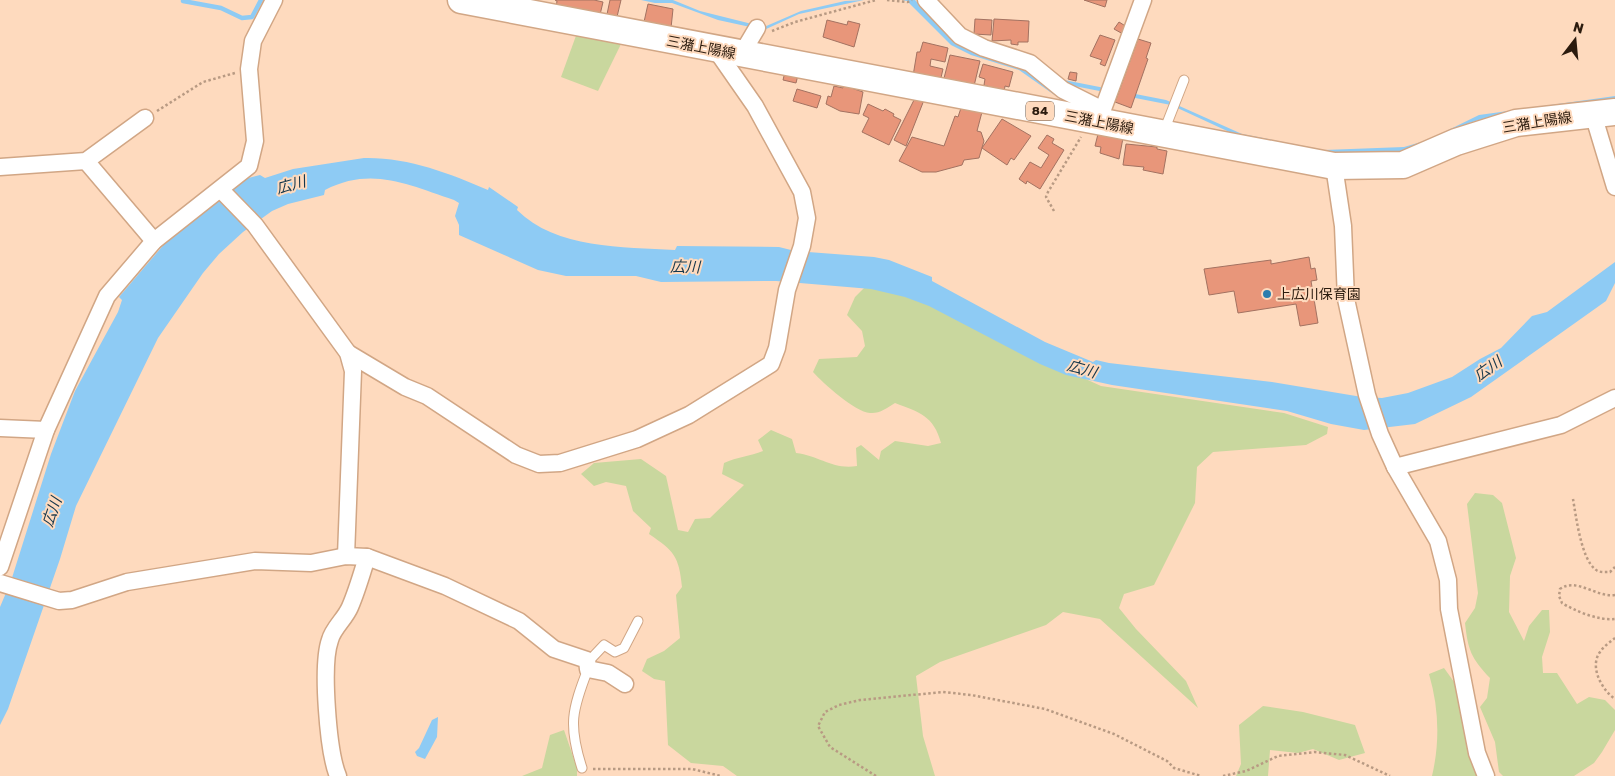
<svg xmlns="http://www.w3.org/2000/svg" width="1615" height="776" viewBox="0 0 1615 776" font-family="Rubik,'Noto Sans JP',sans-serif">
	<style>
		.green { fill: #c9d79e }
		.water { fill: #8ecbf4 }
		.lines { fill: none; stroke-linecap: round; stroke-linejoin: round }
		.stream { stroke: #8ecbf4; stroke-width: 4.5 }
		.building { fill: #e8967a; stroke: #a37261 }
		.lane-casing { stroke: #d1a685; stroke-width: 11 }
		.street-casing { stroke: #d1a685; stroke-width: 19 }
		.primary-casing { stroke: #d1a685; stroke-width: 29 }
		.path { stroke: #b89a83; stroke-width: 2.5; stroke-dasharray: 2.5 2.5; stroke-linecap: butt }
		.lane { stroke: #fff; stroke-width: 9 }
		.street { stroke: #fff; stroke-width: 16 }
		.primary { stroke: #fff; stroke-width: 26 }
		.poi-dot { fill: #2b7dae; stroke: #fedabe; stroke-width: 2 }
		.labels { text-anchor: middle; stroke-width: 4; stroke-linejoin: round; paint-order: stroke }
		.shield { fill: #fedabe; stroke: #6a5443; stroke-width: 1 }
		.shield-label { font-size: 12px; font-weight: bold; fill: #2b1b0e }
		.street-label { font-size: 14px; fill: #2b1b0e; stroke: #fedabe }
		.poi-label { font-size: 14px; fill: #2b1b0e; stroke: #fedabe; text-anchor: start }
		.water-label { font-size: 15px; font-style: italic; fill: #14364b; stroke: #fedabe }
	</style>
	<rect width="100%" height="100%" fill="#fedabe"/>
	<g class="green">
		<polygon points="577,33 622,42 598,91 561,77"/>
		<path d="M870 282 1008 335 1046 361 1101 386 1284 413 1328 427 1327 434 1306 445 1213 452 1197 467 1195 503 1154 585 1124 594 1119 608 1136 629 1186 681 1198 708 1100 619 1063 612 1046 625 940 662 916 676 923 736 935 776H737L723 766 691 763 668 745 665 681 654 679 642 671 647 659 664 651 680 638 676 595 682 587C679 556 674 551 649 534L651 528 633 511 626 486 606 482 594 486 581 474 594 463 641 459 666 476 678 530 688 532 695 519 710 518 744 485 722 474 724 463C737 457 750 456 763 451L758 440 771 430 792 439 796 453C820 456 833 470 857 466L856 448 861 445 879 460 881 451 895 441 928 446 941 443C934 416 919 412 895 403 887 408 879 414 870 413 855 412 823 383 813 372L819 359 857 357 865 346 862 331 847 315 855 297Z"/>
		<path d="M1475 493 1493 495 1502 503 1516 558 1510 576 1509 612 1524 641 1529 626 1542 610H1549L1550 632 1542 657 1543 673H1557L1577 704 1589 697 1605 700 1615 710V730L1602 752 1594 763 1574 776H1503L1499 772 1495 742 1480 707 1487 698 1490 678C1471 658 1468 650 1465 623L1475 608 1478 593 1467 504Z"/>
		<path d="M1444 668 1457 686 1492 776H1432C1440 742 1439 708 1429 674Z"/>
		<polygon points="1263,706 1303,712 1355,725 1365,753 1339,760 1313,749 1298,753 1270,750 1268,776 1236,776 1241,764 1239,725"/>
		<polygon points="564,730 577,768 577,776 522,776 542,768 550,735"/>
	</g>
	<g class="water">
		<polygon points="641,0 673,0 700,11 764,27 801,11 845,1 864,0 799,14 764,30 718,20 672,3 655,3"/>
		<polygon points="902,0 915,0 955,40 1021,67 1041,79 1064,80 1166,100 1242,134 1324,150 1404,147 1428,140 1479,115 1615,96 1615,101 1489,117 1469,123 1422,147 1410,151 1348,155 1238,136 1171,105 1069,85 1089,108 1063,101 1019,70 971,55 951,45 907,1"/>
		<path d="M364 158C407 157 449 173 488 190L489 187 518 207 517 210C556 249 623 247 675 250L677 246 779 247 795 251 874 257 889 260 932 277V281L1045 342 1093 362 1096 360 1109 363 1272 382 1362 397 1382 398 1408 393 1452 377 1480 359 1501 348 1532 316 1547 312 1615 262V283L1606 301 1471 397 1415 424 1364 430 1331 424 1287 411 1112 385 1066 375 1040 364 929 306 905 297 871 289 776 281 661 282 636 276H566L538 270 459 235V225L455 216 459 203 454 200C408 185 372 166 325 190L324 195 288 204 272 211 243 232 219 254 203 273 158 338 76 506 60 559 8 709 0 725V607L11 581 51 454 75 391 118 312 122 300 119 297 172 235 245 179 260 175 265 178 293 169Z"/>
		<polygon points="438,717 437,737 425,759 417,756 415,752 419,748 432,720"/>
	</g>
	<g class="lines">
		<polyline class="stream" points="183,1 221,8 242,18 252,17 261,0"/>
	</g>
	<g class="building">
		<polygon points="594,0 603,2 599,19 556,8 557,1 555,0"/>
		<polygon points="610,0 621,0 616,21 606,19"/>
		<polygon points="1084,0 1107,0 1105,7"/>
		<polygon points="648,4 673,9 671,28 644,22"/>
		<polygon points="975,19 992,20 991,35 974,34"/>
		<polygon points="994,19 1029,21 1028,42 1018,42 1018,45 1011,44 1011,40 992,41"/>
		<polygon points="827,20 847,25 848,21 860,24 854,47 823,37"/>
		<polygon points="1119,22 1127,27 1123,34 1114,29"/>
		<polygon points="1100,35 1115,40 1105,66 1100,64 1102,60 1090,56"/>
		<polygon points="1138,39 1151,43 1146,58 1148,59 1131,108 1115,102"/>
		<polygon points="923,42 948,48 945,62 931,59 930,66 943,69 940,82 913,76 917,52 920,52"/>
		<polygon points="950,55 980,61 974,86 943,82"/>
		<polygon points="983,64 1013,72 1009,87 1005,86 1004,92 984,85 985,79 979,77"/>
		<polygon points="785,72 798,75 796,83 783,80"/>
		<polygon points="1070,72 1077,73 1076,81 1068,79"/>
		<polygon points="843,85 863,92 859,114 840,111 826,104 828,96 831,97 834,86 843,88"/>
		<polygon points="797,89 821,96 817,108 793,101"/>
		<polygon points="916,96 924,100 906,146 894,140"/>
		<polygon points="868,104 883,111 885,109 894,114 893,116 901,120 889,145 862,132 869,118 863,115"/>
		<polygon points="962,105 982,112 977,131 981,132 984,141 979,158 964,160 962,165 936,172 922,172 899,161 912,137 944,146 955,116 958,117"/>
		<polygon points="1002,119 1031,136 1014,160 1011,158 1007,165 982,148"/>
		<polygon points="1098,134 1123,138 1119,159 1100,153 1101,147 1095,146"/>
		<polygon points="1047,135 1054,139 1052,143 1064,150 1040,189 1027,181 1026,184 1019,179 1030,162 1041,168 1049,155 1038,148"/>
		<polygon points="1126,144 1157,147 1157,149 1167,151 1163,174 1143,170 1144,167 1123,165"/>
		<polygon points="1309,257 1311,269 1315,268 1317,280 1311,281 1318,323 1300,326 1296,304 1238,313 1234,291 1209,295 1204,269 1271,260 1271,264"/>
	</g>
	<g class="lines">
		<defs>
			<g id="lane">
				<polyline points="1164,131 1184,80"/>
				<polyline points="587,663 604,645 615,652 624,648 638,621"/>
				<path d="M582 768C568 725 572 710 588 669"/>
			</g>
			<g id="street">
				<polyline points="926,0 960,36 984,48 1030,63 1063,90 1103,110"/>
				<polyline points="741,55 757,28"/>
				<polyline points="1593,114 1615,187"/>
				<polyline points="1099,120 1143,0"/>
				<polyline points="86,161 154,241"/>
				<polyline points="1334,166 1343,226 1346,299 1367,395 1380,434 1395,467 1438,541 1448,580 1449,609 1477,753 1486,776"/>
				<polyline points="0,167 86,161 145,118"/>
				<polyline points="221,190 255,225 348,353 353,371 346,556"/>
				<polyline points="348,353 405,387 427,396 516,455 539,464 560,463 637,439 689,415 771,364 777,348 787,290 802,246 807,218 802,192 755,106 716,50"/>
				<polyline points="0,428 46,430"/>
				<polyline points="1395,467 1561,425 1615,398"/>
				<polyline points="0,567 46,430 107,296 154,241 249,166 255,141 249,69 253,41 274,0"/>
				<polyline points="0,583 59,601 72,600 127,582 255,561 311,563 346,556 367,557 445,586 519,621 554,649 587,660 588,669 608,673 625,684"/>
				<path d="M338 776C328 752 321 665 330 640 333 628 345 619 350 607 357 591 362 573 367 557"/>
			</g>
			<polyline id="primary" points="461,0 1334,166 1403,165 1456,142 1516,123 1615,112"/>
		</defs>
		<use href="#lane" class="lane-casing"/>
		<use href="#street" class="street-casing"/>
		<use href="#primary" class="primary-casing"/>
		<g class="path">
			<polyline points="887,0 908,2 912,0"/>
			<polyline points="772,31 795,22 876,0"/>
			<polyline points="157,111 203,82 235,73"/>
			<polyline points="1054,211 1046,197 1048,192 1081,137"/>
			<path d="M1573 499C1576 516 1581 558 1595 569 1599 573 1605 572 1610 572L1615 567"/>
			<path d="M1615 595C1597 598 1577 577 1560 589L1559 596 1562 603C1575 611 1599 621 1615 619"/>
			<path d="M1615 638C1610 642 1603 647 1600 652 1589 667 1602 690 1615 699"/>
			<polyline points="593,769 692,769 721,776"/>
			<polyline points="876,776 830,747 818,726 825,712 839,705 860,700 943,692 971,695 1045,709 1114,734 1167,761 1174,768 1201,776"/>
			<polyline points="1223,776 1246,771 1278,756 1315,752 1345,755 1390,776"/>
		</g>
		<use href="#lane" class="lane"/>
		<use href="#street" class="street"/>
		<use href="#primary" class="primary"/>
	</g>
	<circle class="poi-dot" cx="1267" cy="294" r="5"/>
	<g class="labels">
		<rect class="shield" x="1026" y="101.5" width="28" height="19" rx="4"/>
		<g class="shield-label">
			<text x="1040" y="115">84</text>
		</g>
		<g class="street-label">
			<text transform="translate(701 47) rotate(11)" y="5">三潴上陽線</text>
			<text transform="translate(1099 122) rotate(11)" y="5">三潴上陽線</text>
			<text transform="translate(1537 122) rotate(-9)" y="5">三潴上陽線</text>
		</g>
		<g class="poi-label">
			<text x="1277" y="299">上広川保育園</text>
		</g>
		<g class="water-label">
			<text transform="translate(291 185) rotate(-15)" y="5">広川</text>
			<text transform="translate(685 267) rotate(1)" y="5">広川</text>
			<text transform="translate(1082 369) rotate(16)" y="5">広川</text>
			<text transform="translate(1488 369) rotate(-36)" y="5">広川</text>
			<text transform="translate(52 512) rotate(-71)" y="5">広川</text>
		</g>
	</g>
	<g transform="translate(1575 40) rotate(16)" stroke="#fedabe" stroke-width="4" paint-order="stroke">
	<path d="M0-4L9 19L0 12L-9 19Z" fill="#2b1b0e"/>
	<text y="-8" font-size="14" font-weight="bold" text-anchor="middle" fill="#2b1b0e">N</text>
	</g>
</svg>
